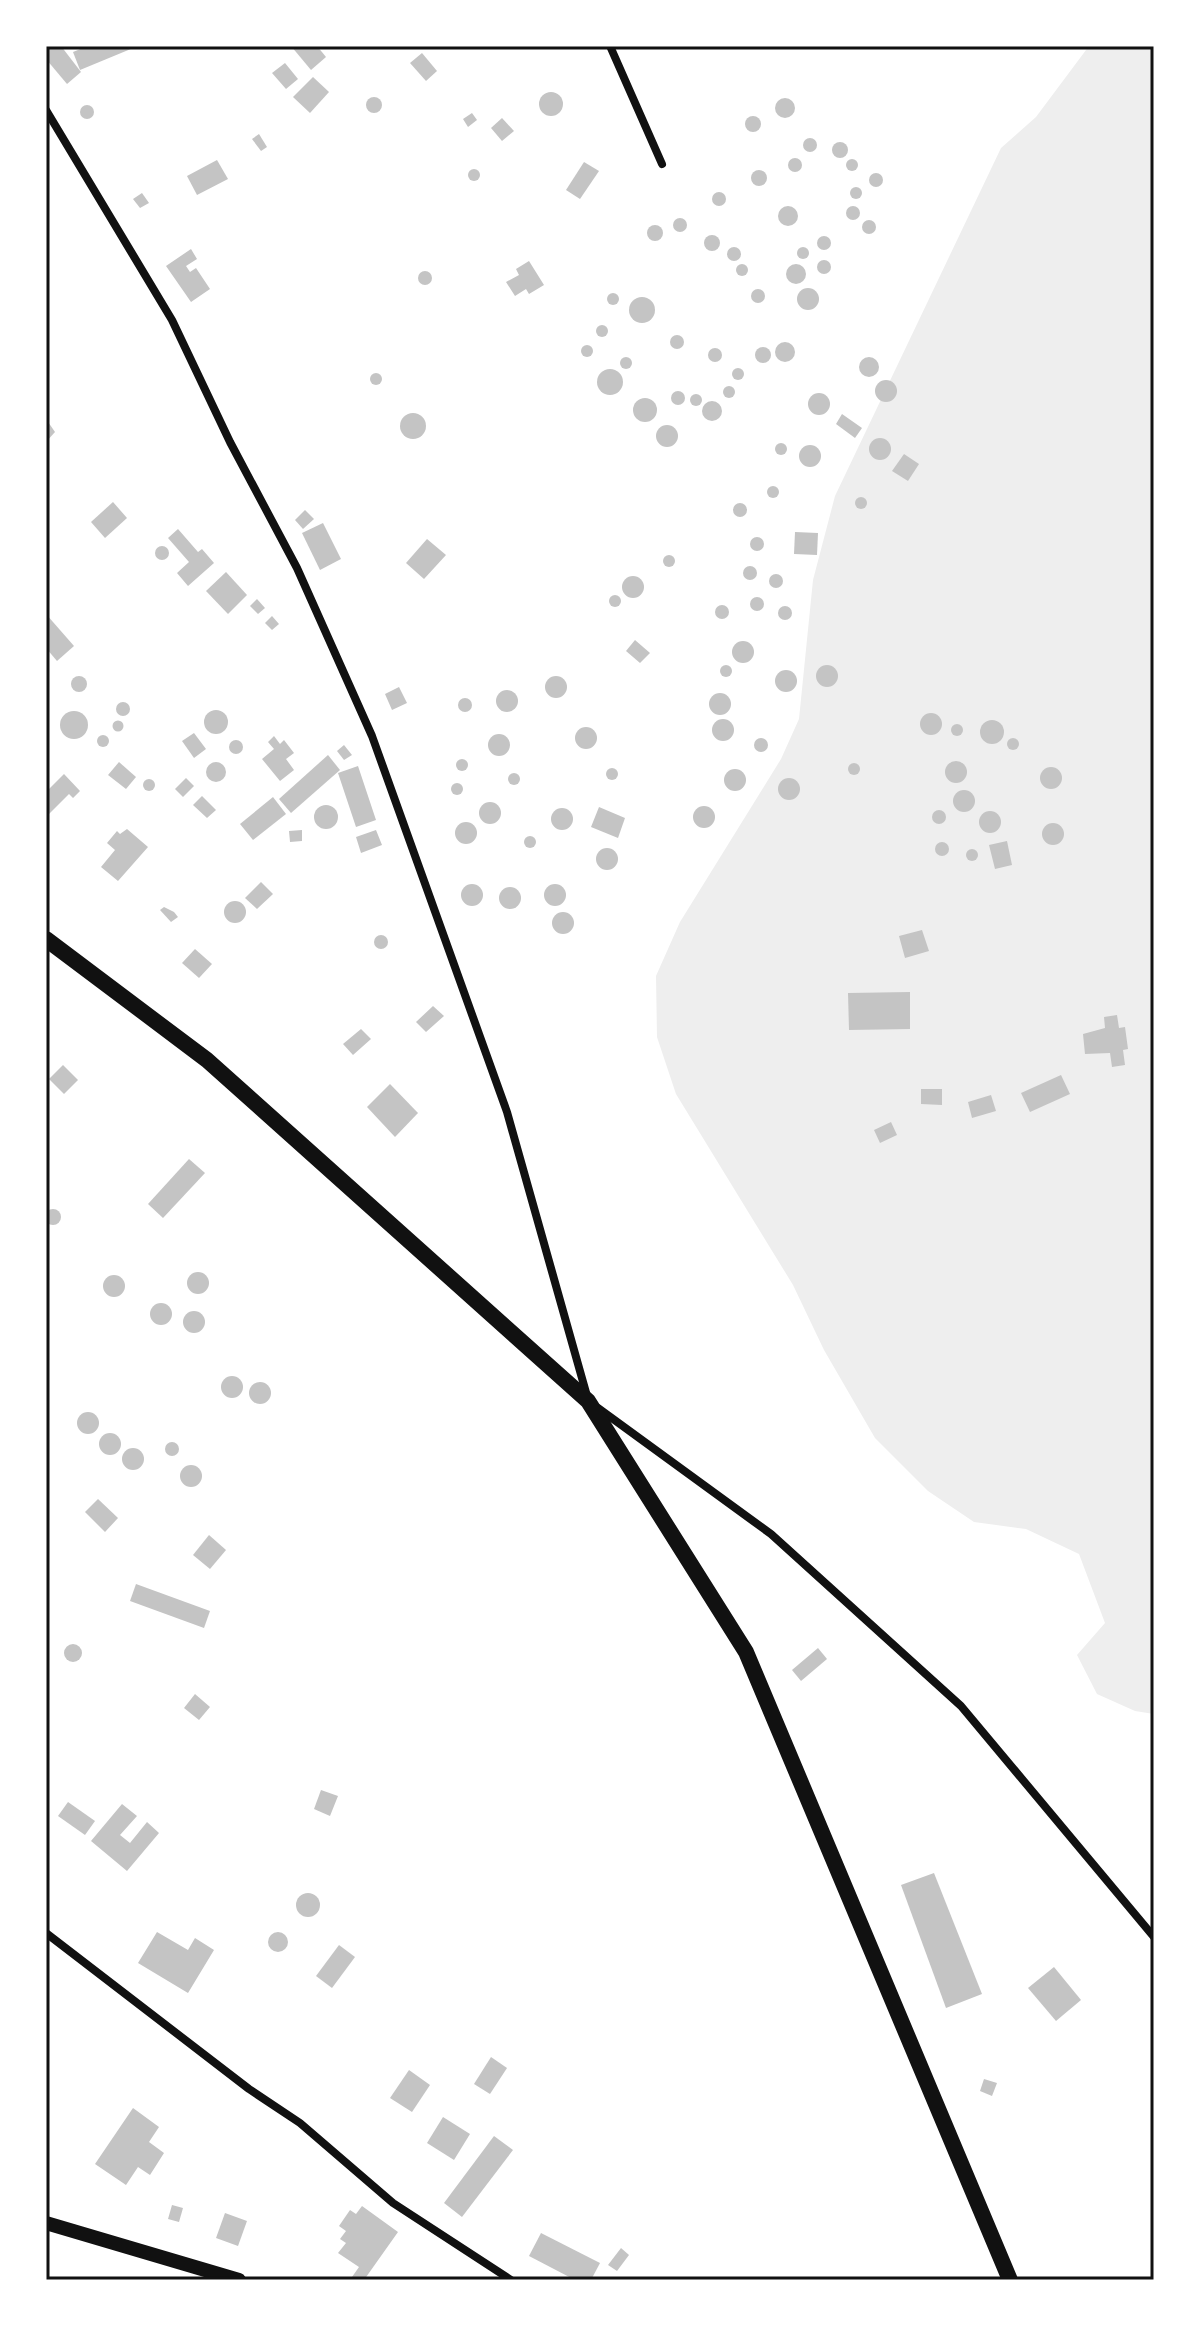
<svg xmlns="http://www.w3.org/2000/svg" width="1200" height="2326" viewBox="0 0 1200 2326" font-family="'IBM Plex Sans',sans-serif">
	<style>
		.green { fill: #eee }
		.building { fill: #c4c4c4 }
		.lines { fill: none; stroke-linecap: round; stroke-linejoin: round }
		.minor { stroke: #111; stroke-width: 8 }
		.tertiary { stroke: #111; stroke-width: 14 }
		.secondary { stroke: #111; stroke-width: 16 }
		.neatline { fill: none; stroke: #111; stroke-width: 3 }
	</style>
	<rect width="100%" height="100%" fill="#fff"/>
	<polygon class="green" points="1089,46 1154,46 1154,1714 1135,1711 1097,1694 1077,1655 1105,1623 1079,1554 1026,1529 974,1522 928,1491 875,1438 824,1350 793,1285 676,1094 657,1037 656,976 680,922 781,759 799,719 813,580 835,496 1001,148 1036,117"/>
	<g class="building">
		<polygon points="46,46 61,46 81,72 67,84 46,59"/>
		<polygon points="88,46 138,46 80,70 73,52"/>
		<polygon points="291,46 317,46 326,57 311,70"/>
		<polygon points="422,53 437,71 426,81 410,63"/>
		<polygon points="285,63 298,79 286,89 272,73"/>
		<polygon points="313,77 329,92 310,113 293,97"/>
		<circle cx="551" cy="104" r="12"/>
		<circle cx="374" cy="105" r="8"/>
		<circle cx="785" cy="108" r="10"/>
		<circle cx="87" cy="112" r="7"/>
		<polygon points="472,113 477,120 468,127 463,119"/>
		<circle cx="753" cy="124" r="8"/>
		<polygon points="502,118 514,131 502,141 491,128"/>
		<polygon points="259,134 267,147 261,151 252,139"/>
		<circle cx="810" cy="145" r="7"/>
		<circle cx="840" cy="150" r="8"/>
		<circle cx="795" cy="165" r="7"/>
		<circle cx="852" cy="165" r="6"/>
		<polygon points="217,160 228,179 197,195 187,176"/>
		<polygon points="584,162 599,171 580,199 566,190"/>
		<circle cx="474" cy="175" r="6"/>
		<circle cx="759" cy="178" r="8"/>
		<circle cx="876" cy="180" r="7"/>
		<circle cx="856" cy="193" r="6"/>
		<circle cx="719" cy="199" r="7"/>
		<polygon points="142,193 149,203 140,208 133,199"/>
		<circle cx="788" cy="216" r="10"/>
		<circle cx="853" cy="213" r="7"/>
		<circle cx="680" cy="225" r="7"/>
		<circle cx="869" cy="227" r="7"/>
		<circle cx="655" cy="233" r="8"/>
		<circle cx="712" cy="243" r="8"/>
		<circle cx="824" cy="243" r="7"/>
		<circle cx="803" cy="253" r="6"/>
		<circle cx="734" cy="254" r="7"/>
		<polygon points="191,249 197,259 186,266 190,272 196,268 210,289 191,302 166,266"/>
		<circle cx="824" cy="267" r="7"/>
		<polygon points="529,261 544,285 529,294 526,289 515,296 506,282 519,275 516,269"/>
		<circle cx="742" cy="270" r="6"/>
		<circle cx="796" cy="274" r="10"/>
		<circle cx="425" cy="278" r="7"/>
		<circle cx="808" cy="299" r="11"/>
		<circle cx="758" cy="296" r="7"/>
		<circle cx="613" cy="299" r="6"/>
		<circle cx="642" cy="310" r="13"/>
		<circle cx="602" cy="331" r="6"/>
		<circle cx="677" cy="342" r="7"/>
		<circle cx="785" cy="352" r="10"/>
		<circle cx="587" cy="351" r="6"/>
		<circle cx="763" cy="355" r="8"/>
		<circle cx="715" cy="355" r="7"/>
		<circle cx="869" cy="367" r="10"/>
		<circle cx="626" cy="363" r="6"/>
		<circle cx="738" cy="374" r="6"/>
		<circle cx="610" cy="382" r="13"/>
		<circle cx="376" cy="379" r="6"/>
		<circle cx="886" cy="391" r="11"/>
		<circle cx="729" cy="392" r="6"/>
		<circle cx="678" cy="398" r="7"/>
		<circle cx="819" cy="404" r="11"/>
		<circle cx="696" cy="400" r="6"/>
		<circle cx="645" cy="410" r="12"/>
		<circle cx="712" cy="411" r="10"/>
		<circle cx="413" cy="426" r="13"/>
		<polygon points="842,414 862,428 855,438 836,424"/>
		<polygon points="46,419 55,432 46,442"/>
		<circle cx="667" cy="436" r="11"/>
		<circle cx="880" cy="449" r="11"/>
		<circle cx="781" cy="449" r="6"/>
		<circle cx="810" cy="456" r="11"/>
		<polygon points="904,454 919,464 908,481 892,471"/>
		<circle cx="773" cy="492" r="6"/>
		<circle cx="861" cy="503" r="6"/>
		<polygon points="113,502 127,518 105,538 91,522"/>
		<circle cx="740" cy="510" r="7"/>
		<polygon points="305,510 314,519 303,529 295,520"/>
		<polygon points="323,523 341,559 320,570 302,533"/>
		<polygon points="178,529 198,552 202,549 214,563 188,586 177,573 189,562 168,538"/>
		<polygon points="795,532 818,533 817,555 794,554"/>
		<circle cx="757" cy="544" r="7"/>
		<polygon points="427,539 446,555 424,579 406,563"/>
		<circle cx="162" cy="553" r="7"/>
		<circle cx="669" cy="561" r="6"/>
		<circle cx="750" cy="573" r="7"/>
		<polygon points="226,572 247,595 228,614 206,591"/>
		<circle cx="776" cy="581" r="7"/>
		<circle cx="633" cy="587" r="11"/>
		<circle cx="615" cy="601" r="6"/>
		<circle cx="757" cy="604" r="7"/>
		<polygon points="257,599 265,608 258,614 250,606"/>
		<circle cx="722" cy="612" r="7"/>
		<circle cx="785" cy="613" r="7"/>
		<polygon points="46,614 74,646 57,661 46,648"/>
		<polygon points="272,616 279,624 272,630 265,623"/>
		<polygon points="635,640 650,653 640,663 626,651"/>
		<circle cx="743" cy="652" r="11"/>
		<circle cx="726" cy="671" r="6"/>
		<circle cx="827" cy="676" r="11"/>
		<circle cx="786" cy="681" r="11"/>
		<circle cx="79" cy="684" r="8"/>
		<circle cx="556" cy="687" r="11"/>
		<polygon points="399,687 407,703 392,710 385,694"/>
		<circle cx="507" cy="701" r="11"/>
		<circle cx="720" cy="704" r="11"/>
		<circle cx="465" cy="705" r="7"/>
		<circle cx="123" cy="709" r="7"/>
		<circle cx="216" cy="722" r="12"/>
		<circle cx="74" cy="725" r="14"/>
		<circle cx="931" cy="724" r="11"/>
		<circle cx="723" cy="730" r="11"/>
		<circle cx="992" cy="732" r="12"/>
		<circle cx="118" cy="726" r="5.5"/>
		<circle cx="957" cy="730" r="6"/>
		<circle cx="586" cy="738" r="11"/>
		<polygon points="194,733 206,749 194,758 182,741"/>
		<circle cx="499" cy="745" r="11"/>
		<circle cx="103" cy="741" r="6"/>
		<polygon points="274,736 280,744 284,740 294,753 286,759 294,770 280,781 262,759 274,749 268,742"/>
		<circle cx="1013" cy="744" r="6"/>
		<circle cx="761" cy="745" r="7"/>
		<circle cx="236" cy="747" r="7"/>
		<polygon points="344,745 352,755 344,760 337,751"/>
		<polygon points="328,755 340,770 291,813 279,799"/>
		<circle cx="462" cy="765" r="6"/>
		<circle cx="956" cy="772" r="11"/>
		<circle cx="216" cy="772" r="10"/>
		<polygon points="119,762 136,777 126,789 108,775"/>
		<circle cx="854" cy="769" r="6"/>
		<polygon points="358,766 376,820 356,827 338,773"/>
		<circle cx="1051" cy="778" r="11"/>
		<circle cx="612" cy="774" r="6"/>
		<circle cx="735" cy="780" r="11"/>
		<circle cx="514" cy="779" r="6"/>
		<polygon points="64,774 80,791 73,798 69,794 46,817 46,792"/>
		<polygon points="186,778 194,786 183,797 175,789"/>
		<circle cx="789" cy="789" r="11"/>
		<circle cx="149" cy="785" r="6"/>
		<circle cx="457" cy="789" r="6"/>
		<circle cx="964" cy="801" r="11"/>
		<polygon points="202,796 216,810 207,818 193,805"/>
		<polygon points="273,797 286,814 253,840 240,824"/>
		<circle cx="490" cy="813" r="11"/>
		<circle cx="326" cy="817" r="12"/>
		<circle cx="704" cy="817" r="11"/>
		<polygon points="599,807 625,818 618,838 591,827"/>
		<circle cx="562" cy="819" r="11"/>
		<circle cx="939" cy="817" r="7"/>
		<circle cx="990" cy="822" r="11"/>
		<circle cx="466" cy="833" r="11"/>
		<circle cx="1053" cy="834" r="11"/>
		<polygon points="127,829 148,847 118,881 101,867 115,850 107,843 117,831 120,834"/>
		<polygon points="302,830 302,841 290,842 289,831"/>
		<polygon points="376,830 382,845 361,853 356,837"/>
		<circle cx="530" cy="842" r="6"/>
		<polygon points="1007,841 1012,865 995,869 989,845"/>
		<circle cx="942" cy="849" r="7"/>
		<circle cx="607" cy="859" r="11"/>
		<circle cx="972" cy="855" r="6"/>
		<polygon points="261,882 273,894 257,909 245,898"/>
		<circle cx="555" cy="895" r="11"/>
		<circle cx="472" cy="895" r="11"/>
		<circle cx="510" cy="898" r="11"/>
		<circle cx="235" cy="912" r="11"/>
		<polygon points="164,907 174,912 178,917 171,922 160,910"/>
		<circle cx="563" cy="923" r="11"/>
		<polygon points="922,930 929,951 905,958 899,936"/>
		<circle cx="381" cy="942" r="7"/>
		<polygon points="195,949 212,964 199,978 182,963"/>
		<polygon points="910,992 910,1029 849,1030 848,993"/>
		<polygon points="433,1006 444,1016 426,1032 416,1022"/>
		<polygon points="1117,1015 1119,1028 1125,1027 1128,1049 1123,1050 1125,1065 1112,1067 1110,1053 1085,1054 1083,1034 1105,1028 1104,1017"/>
		<polygon points="361,1029 371,1039 353,1055 343,1044"/>
		<polygon points="63,1065 78,1080 64,1094 49,1079"/>
		<polygon points="1061,1075 1070,1094 1030,1112 1021,1093"/>
		<polygon points="390,1084 418,1113 395,1137 367,1107"/>
		<polygon points="921,1089 942,1089 942,1105 921,1104"/>
		<polygon points="991,1095 996,1111 972,1118 968,1102"/>
		<polygon points="891,1122 897,1135 880,1143 874,1130"/>
		<polygon points="189,1159 205,1173 163,1218 148,1204"/>
		<circle cx="53" cy="1217" r="8"/>
		<circle cx="198" cy="1283" r="11"/>
		<circle cx="114" cy="1286" r="11"/>
		<circle cx="161" cy="1314" r="11"/>
		<circle cx="194" cy="1322" r="11"/>
		<circle cx="232" cy="1387" r="11"/>
		<circle cx="260" cy="1393" r="11"/>
		<circle cx="88" cy="1423" r="11"/>
		<circle cx="110" cy="1444" r="11"/>
		<circle cx="172" cy="1449" r="7"/>
		<circle cx="133" cy="1459" r="11"/>
		<circle cx="191" cy="1476" r="11"/>
		<polygon points="98,1499 118,1518 105,1532 85,1512"/>
		<polygon points="209,1535 226,1550 210,1569 193,1555"/>
		<polygon points="136,1584 210,1611 204,1628 130,1601"/>
		<circle cx="73" cy="1653" r="9"/>
		<polygon points="818,1648 827,1659 801,1681 792,1670"/>
		<polygon points="195,1694 210,1707 199,1720 184,1708"/>
		<polygon points="321,1790 338,1796 330,1816 314,1809"/>
		<polygon points="68,1802 95,1821 85,1835 58,1816"/>
		<polygon points="122,1804 137,1816 120,1835 130,1843 147,1822 159,1833 127,1871 91,1841"/>
		<polygon points="934,1873 982,1994 946,2008 901,1885"/>
		<circle cx="308" cy="1905" r="12"/>
		<polygon points="157,1932 188,1950 195,1938 214,1950 188,1993 138,1963"/>
		<circle cx="278" cy="1942" r="10"/>
		<polygon points="339,1945 355,1957 332,1988 316,1976"/>
		<polygon points="1054,1967 1081,2000 1056,2021 1028,1988"/>
		<polygon points="491,2057 507,2068 490,2094 474,2084"/>
		<polygon points="409,2070 430,2085 412,2112 390,2098"/>
		<polygon points="984,2079 997,2083 992,2096 980,2091"/>
		<polygon points="133,2108 159,2127 149,2142 164,2153 150,2175 138,2167 126,2185 95,2164"/>
		<polygon points="443,2117 470,2134 454,2160 427,2143"/>
		<polygon points="494,2136 513,2150 462,2217 444,2203"/>
		<polygon points="172,2205 183,2208 179,2222 168,2219"/>
		<polygon points="362,2206 398,2232 364,2280 357,2280 352,2277 359,2267 338,2253 346,2243 340,2239 346,2231 339,2226 350,2210 356,2214"/>
		<polygon points="225,2213 247,2221 238,2246 216,2238"/>
		<polygon points="541,2233 600,2263 591,2280 575,2280 529,2256"/>
		<polygon points="621,2248 629,2255 617,2271 608,2265"/>
	</g>
	<g class="lines">
		<g class="minor">
			<polyline points="610,46 662,164"/>
			<polyline points="46,110 172,320 230,442 297,568 372,736 507,1112 587,1396"/>
			<polyline points="598,1408 771,1534 961,1706 1154,1937"/>
			<polyline points="46,1933 249,2089 300,2123 393,2203 511,2280"/>
		</g>
		<polyline class="tertiary" points="46,2223 239,2280"/>
		<polyline class="secondary" points="46,939 207,1060 588,1401 746,1652 1010,2280"/>
	</g>
	<rect width="1200" height="2326" fill="none" stroke="#ffffff" stroke-width="96"/>
	<rect x="48" y="48" width="1104" height="2230" class="neatline"/>
</svg>
